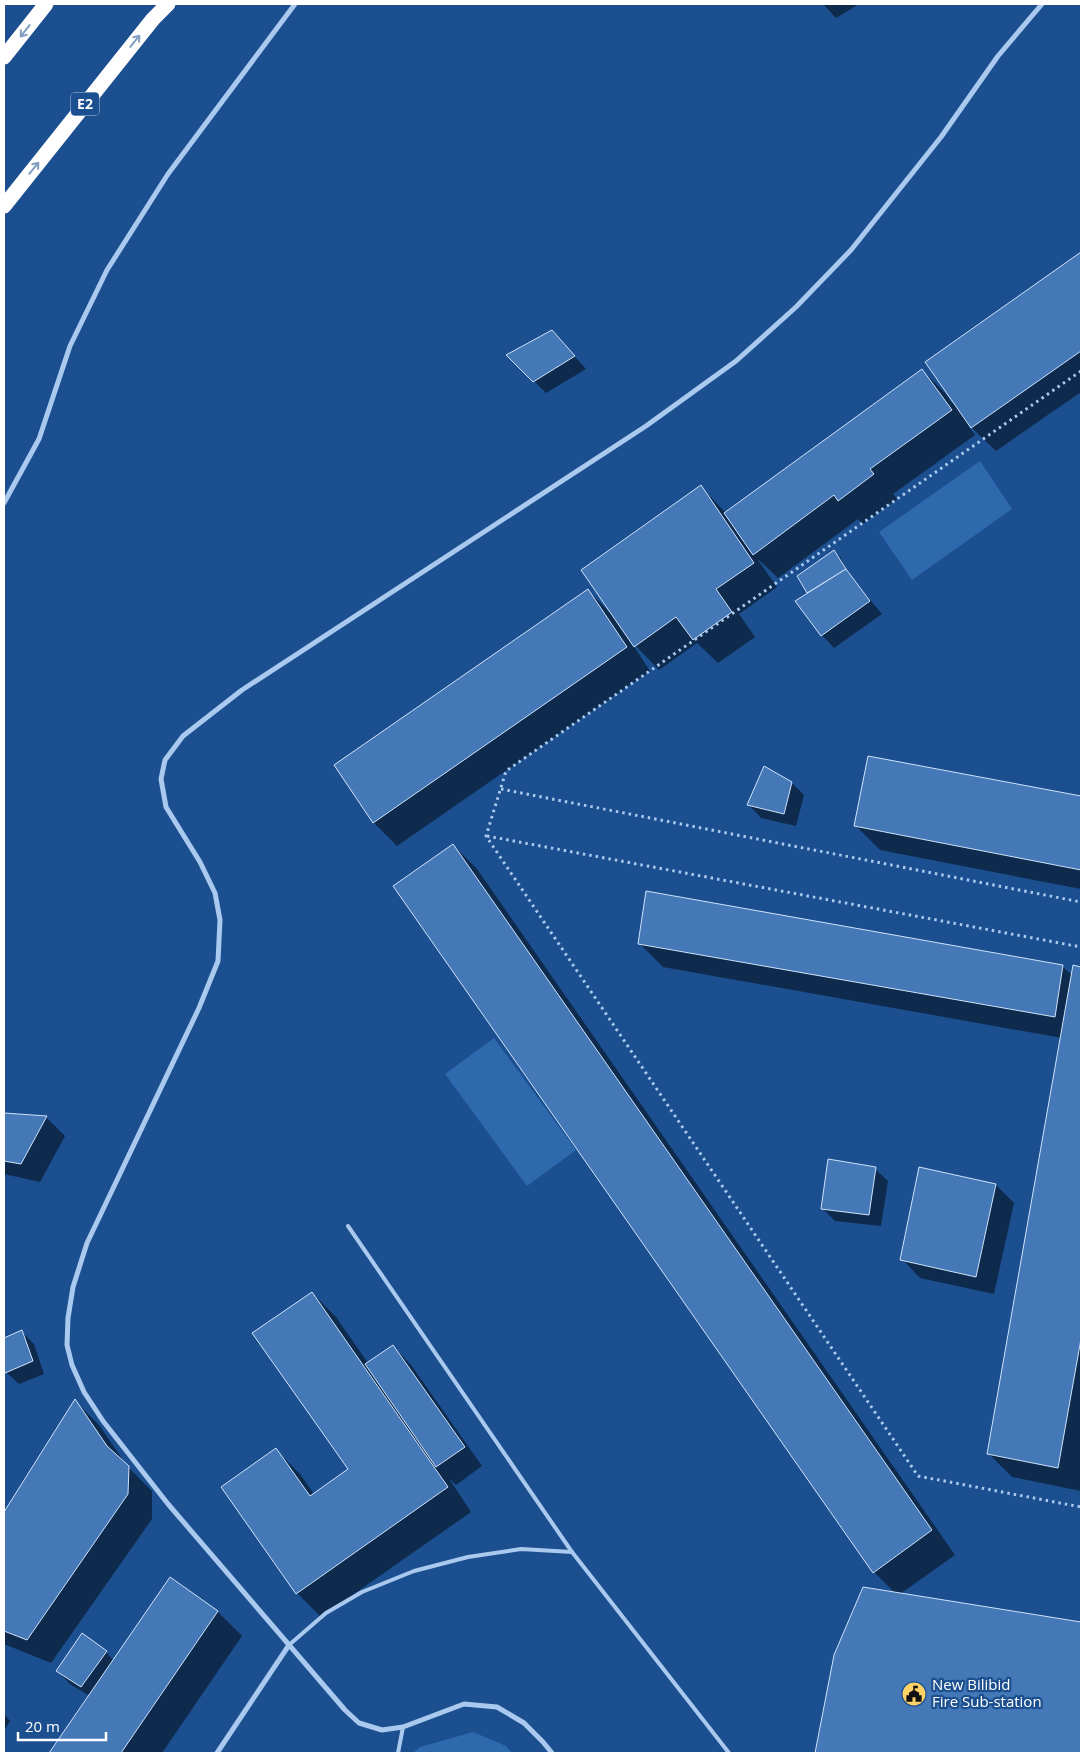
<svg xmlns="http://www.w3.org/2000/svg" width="1085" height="1757" viewBox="0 0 1085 1757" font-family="'Open Sans',sans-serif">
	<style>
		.green { fill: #2e69ad }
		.shadow { fill: #0007 }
		.building { fill: #4478b7; stroke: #cfe3fa }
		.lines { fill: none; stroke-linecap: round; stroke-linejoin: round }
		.path { stroke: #a9c9ee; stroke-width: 3; stroke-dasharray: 2.5 4; stroke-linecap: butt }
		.service { stroke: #a9c9ee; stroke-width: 4 }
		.minor { stroke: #a9c9ee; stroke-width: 5 }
		.motorway { stroke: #fff; stroke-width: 15 }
		.oneway { stroke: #829ec1 }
		.labels { text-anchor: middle; stroke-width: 4.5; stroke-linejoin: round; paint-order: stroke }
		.shield { fill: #1b4f8f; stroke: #bbcadd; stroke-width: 1 }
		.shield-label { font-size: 14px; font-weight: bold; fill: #fff }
		.poi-label { font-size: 15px; fill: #fff; stroke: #1b4f8f; text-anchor: start }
	</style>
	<rect width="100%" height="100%" fill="#1b4f8f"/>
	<g class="green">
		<polygon points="980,461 1012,509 912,580 879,532"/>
		<polygon points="494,1038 576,1150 527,1186 445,1074"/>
		<polygon points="473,1732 506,1746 512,1753 413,1753 420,1747"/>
	</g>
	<g class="shadow">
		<polygon points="823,4 855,4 856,6 836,18"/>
		<polygon points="1081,254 1081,392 996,451 970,426 969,427 975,435 893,494 897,499 863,524 858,519 778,578 759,560 758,560 777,587 739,614 755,637 718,663 697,643 659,670 634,644 633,645 650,671 397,846 373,822 588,590 612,615 701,487 726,513 922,370 946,394 952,403 954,401 927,362"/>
		<polygon points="552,331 586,369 546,393 508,355"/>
		<polygon points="834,552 840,557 851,577 882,614 834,648 822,635 797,601 809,593 798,576"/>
		<polygon points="869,757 1081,798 1081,889 880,850 856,826"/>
		<polygon points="792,783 804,795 796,826 761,818 749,805"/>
		<polygon points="453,845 477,869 955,1555 900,1594 1081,1623 1081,1753 817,1753 835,1655 896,1594 874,1572"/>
		<polygon points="639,943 1062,966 1073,976 1074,967 1081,968 1081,1491 1012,1477 988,1453 1062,1038 663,967"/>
		<polygon points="4,1114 47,1118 65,1136 40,1182 4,1174"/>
		<polygon points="875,1169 888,1181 881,1226 835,1221 823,1209"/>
		<polygon points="996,1185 1014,1203 994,1294 920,1278 902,1259"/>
		<polygon points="312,1293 336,1317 368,1363 393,1346 411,1365 482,1466 456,1485 451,1480 450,1480 471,1512 321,1617 297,1593 276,1450 300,1474 314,1494 350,1469"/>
		<polygon points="22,1332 34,1344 44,1374 19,1384 6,1372 4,1365 4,1339"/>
		<polygon points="75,1401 99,1425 127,1466 152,1491 152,1519 51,1663 4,1644 4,1515"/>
		<polygon points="170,1579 218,1612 242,1636 162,1753 51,1753 90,1696 70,1684 58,1671 106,1652 114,1661"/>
		<polygon points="4,1714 10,1721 4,1731"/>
	</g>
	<g class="building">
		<polygon points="1081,252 1081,351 971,428 925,362"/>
		<polygon points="552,330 575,356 533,382 506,355"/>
		<polygon points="922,369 952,410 870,469 874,474 838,501 834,495 753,555 724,513"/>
		<polygon points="701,485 754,563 716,589 732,612 693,640 676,617 634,647 581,570"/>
		<polygon points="834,550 846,569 807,593 797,576"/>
		<polygon points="846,569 870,601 821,636 795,601"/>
		<polygon points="588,589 627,647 373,823 334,765"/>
		<polygon points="868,756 1081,796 1081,870 854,826"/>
		<polygon points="764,766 792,782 784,814 747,805"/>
		<polygon points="453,844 932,1530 873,1573 393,886"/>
		<polygon points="646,891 1063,965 1055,1017 638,944"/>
		<polygon points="1073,965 1081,967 1081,1339 1058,1468 987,1454"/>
		<polygon points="4,1113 47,1116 21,1164 4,1161"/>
		<polygon points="828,1159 876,1167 869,1215 821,1209"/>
		<polygon points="919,1167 996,1184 976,1277 900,1260"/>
		<polygon points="312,1292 448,1487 296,1594 221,1487 276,1448 310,1496 348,1469 252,1333"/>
		<polygon points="22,1330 33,1361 5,1373 4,1368 4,1338"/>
		<polygon points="393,1345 465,1447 436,1467 365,1364"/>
		<polygon points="75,1399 107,1446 129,1466 128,1494 27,1640 4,1631 4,1512"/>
		<polygon points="170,1577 218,1611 121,1753 49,1753"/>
		<polygon points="863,1587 1081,1622 1081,1753 815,1753 834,1655"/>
		<polygon points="82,1633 107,1651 81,1687 56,1671"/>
	</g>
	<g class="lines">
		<g class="path">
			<polyline points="1081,371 506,771 486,836 918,1476 1081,1507"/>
			<polyline points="501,789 1081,902"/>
			<polyline points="487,836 1081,947"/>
		</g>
		<g class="service">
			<polyline points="348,1226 572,1552 729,1753"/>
			<polyline points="289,1645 326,1613 362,1592 414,1571 468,1557 521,1549 572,1552"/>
			<polyline points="398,1753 403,1727"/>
		</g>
		<g class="minor">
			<polyline points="4,503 39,439 70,346 107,270 168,174 295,4"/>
			<polyline points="217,1753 289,1645"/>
			<polyline points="552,1753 543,1742 524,1723 497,1707 464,1704 403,1727 382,1730 359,1723 345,1710 168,1504 103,1421 84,1392 72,1365 67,1345 68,1318 73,1287 87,1243 199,1008 218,961 220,920 215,893 200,862 166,807 161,779 165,760 183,736 242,690 646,426 736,361 796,307 851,250 941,137 998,56 1042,4"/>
		</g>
		<g class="motorway">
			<polyline points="4,57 46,4"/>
			<polyline points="4,206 153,19 168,4"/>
		</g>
	</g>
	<defs><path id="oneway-shaft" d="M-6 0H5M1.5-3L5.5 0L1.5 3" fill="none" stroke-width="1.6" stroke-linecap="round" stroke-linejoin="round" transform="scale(1.25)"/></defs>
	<g class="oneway">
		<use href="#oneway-shaft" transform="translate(25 31) rotate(128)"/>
		<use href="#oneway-shaft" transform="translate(135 41) rotate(-51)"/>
		<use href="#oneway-shaft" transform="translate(34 168) rotate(-51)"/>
	</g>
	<defs>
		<symbol id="civic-disc" viewBox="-11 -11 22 22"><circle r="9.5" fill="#ffd166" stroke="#1b4f8f"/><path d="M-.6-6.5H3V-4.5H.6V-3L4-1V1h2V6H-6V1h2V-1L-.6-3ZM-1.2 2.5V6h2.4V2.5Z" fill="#111"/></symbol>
	</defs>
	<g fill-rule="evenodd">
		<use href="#civic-disc" x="900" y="1680" width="28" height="28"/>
	</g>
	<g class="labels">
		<rect class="shield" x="71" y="92.5" width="28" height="23" rx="4"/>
		<g class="shield-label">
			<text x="85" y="109">E2</text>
		</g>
		<g class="poi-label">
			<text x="932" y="1690">New Bilibid<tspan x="932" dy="17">Fire Sub-station</tspan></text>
		</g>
	</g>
	<rect width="1085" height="1757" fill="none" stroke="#ffffff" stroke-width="10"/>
	<path d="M18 1732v8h88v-8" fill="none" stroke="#ffffff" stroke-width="2.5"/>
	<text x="25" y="1732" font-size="15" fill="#ffffff" stroke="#1b4f8f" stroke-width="4" paint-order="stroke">20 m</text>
</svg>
